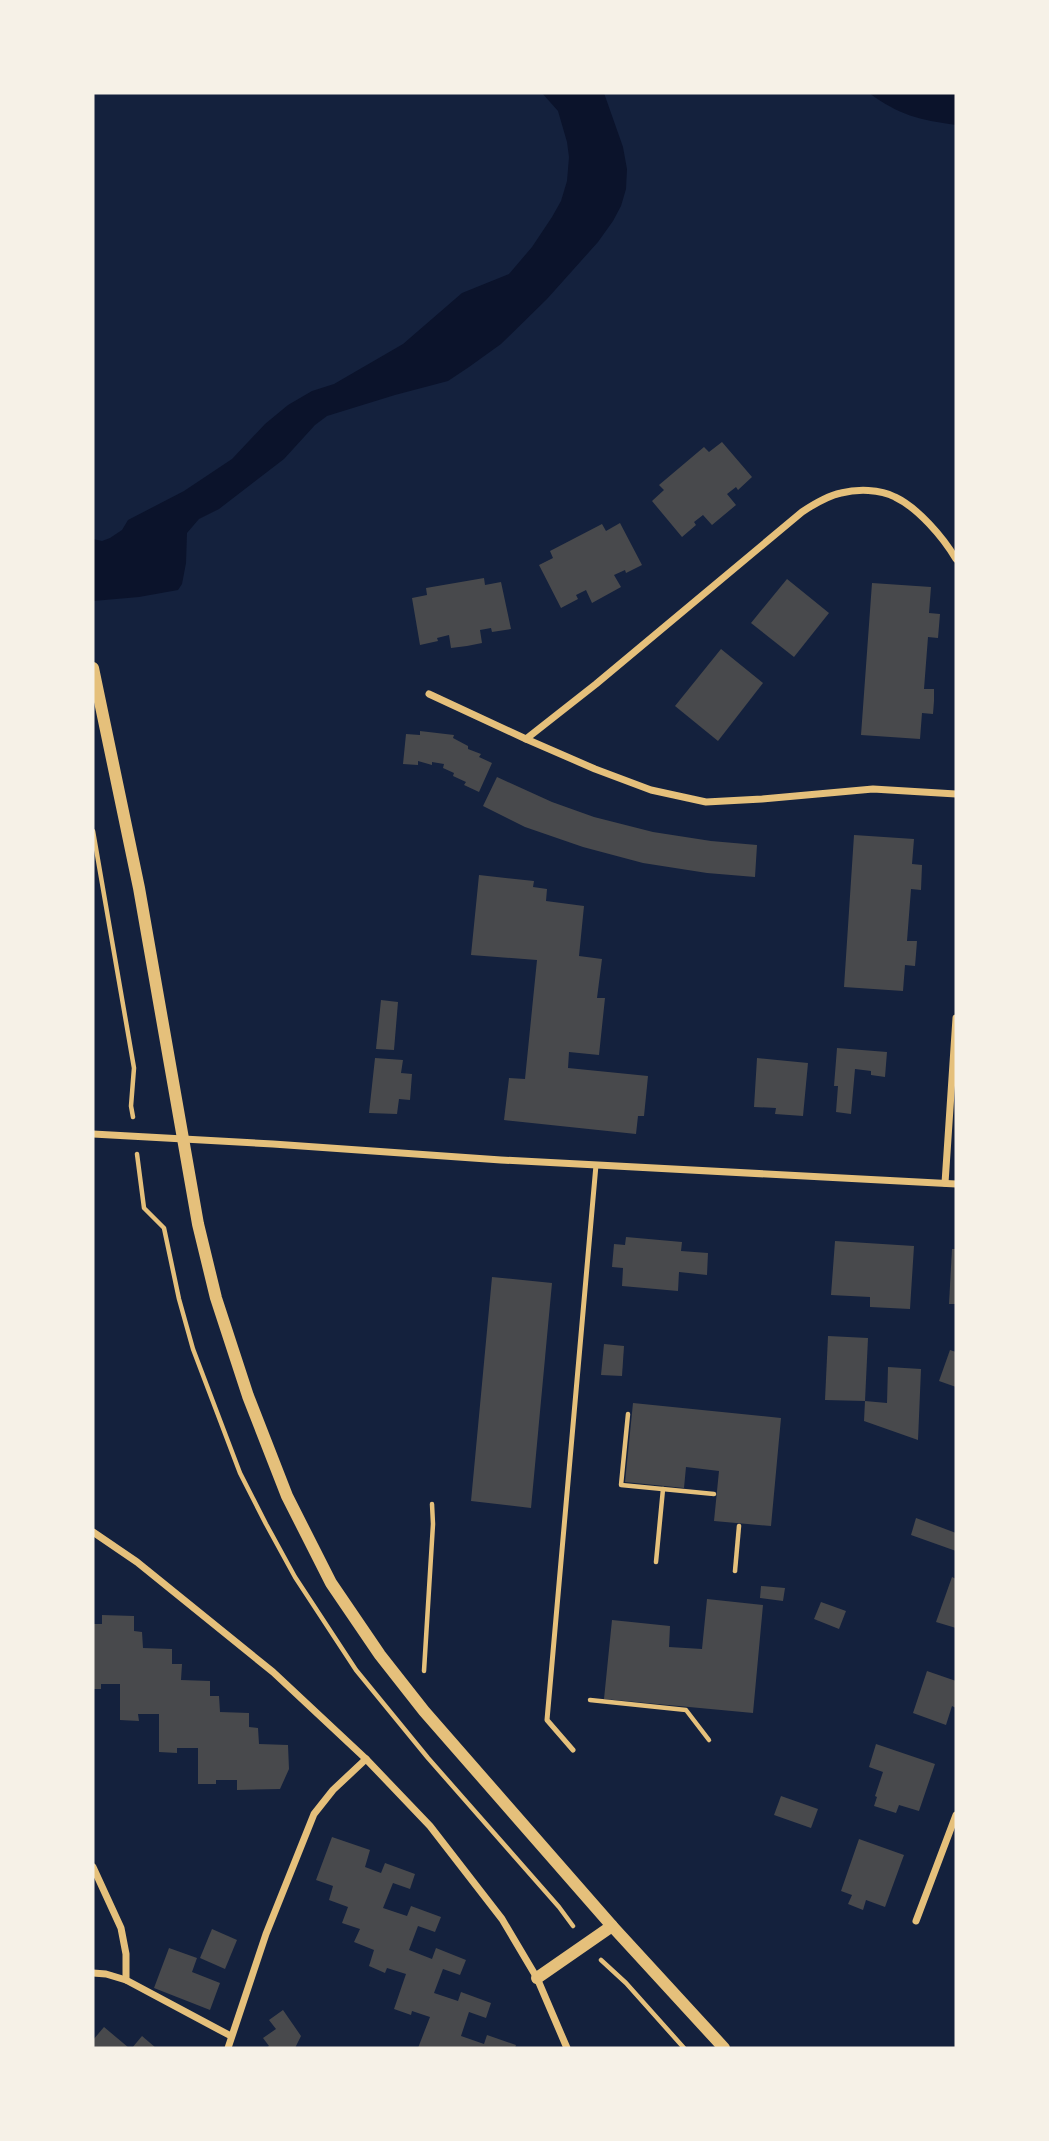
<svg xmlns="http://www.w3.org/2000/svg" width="1049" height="2141" viewBox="0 0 1049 2141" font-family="Georgia,serif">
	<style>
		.water { fill: #0b132b }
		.building { fill: #48494c }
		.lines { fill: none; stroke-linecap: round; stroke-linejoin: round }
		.path { stroke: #e5c07b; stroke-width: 4.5 }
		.service { stroke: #e5c07b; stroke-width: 5 }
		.minor { stroke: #e5c07b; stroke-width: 7 }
		.tertiary { stroke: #e5c07b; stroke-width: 12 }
	</style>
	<rect width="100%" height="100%" fill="#14213d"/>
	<g class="water">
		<polygon points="542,93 604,93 623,147 627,169 626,189 621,206 613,221 598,242 547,299 501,344 469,367 448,381 395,395 327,416 315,425 284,459 219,509 199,519 187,533 186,563 182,584 178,590 139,597 93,601 93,539 102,541 110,538 122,530 128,520 184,491 232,459 265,424 288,405 312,391 334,384 403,344 462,293 509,274 532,247 552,217 561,201 567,181 569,157 567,142 558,111"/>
		<path d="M869 93H956V125C919 120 899 115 869 93Z"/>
	</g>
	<g class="building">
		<polygon points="722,442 752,477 738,490 736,487 727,494 736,505 712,525 703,515 694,522 696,525 682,537 652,501 664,490 659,485 704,447 709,452"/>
		<polygon points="620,523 642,565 626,573 625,570 614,575 621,587 592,603 586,590 576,595 578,599 561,608 539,565 553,558 550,551 602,524 606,531"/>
		<polygon points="484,578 485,585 501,582 511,629 492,632 491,628 480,630 482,643 467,646 451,648 449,635 437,638 438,641 420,645 412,598 427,595 426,588"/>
		<polygon points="787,579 829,613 794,657 751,623"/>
		<polygon points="872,583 931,587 929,613 940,614 938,638 928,637 924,689 934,689 934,701 933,714 922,713 920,739 861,735"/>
		<polygon points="721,649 763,683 718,741 675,706"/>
		<polygon points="420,731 454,735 453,738 468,746 468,749 481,754 479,757 492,763 479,792 464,785 466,782 453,776 454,773 443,768 444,764 432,762 432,765 418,761 418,765 403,764 406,734 420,735"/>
		<polygon points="497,777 552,802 594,817 653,832 711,841 757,845 755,877 707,873 643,863 583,847 525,827 483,806"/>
		<polygon points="854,835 914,839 912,864 922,865 921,890 911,889 907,941 917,941 916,954 915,966 905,965 903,991 844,987"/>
		<polygon points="479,875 534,881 533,887 547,889 546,901 584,906 579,956 602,959 597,998 605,998 599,1055 569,1052 568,1068 648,1076 644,1116 638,1116 636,1134 504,1120 509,1078 525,1079 537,960 471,955"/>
		<polygon points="381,1000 398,1002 394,1050 376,1049"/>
		<polygon points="837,1048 887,1052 885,1077 871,1075 871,1071 855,1069 851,1114 836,1112 838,1086 834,1086"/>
		<polygon points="375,1058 403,1060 401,1073 412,1074 410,1100 399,1099 397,1114 369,1113"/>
		<polygon points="757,1058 808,1063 803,1116 775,1114 776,1108 754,1107"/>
		<polygon points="626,1237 682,1242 681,1251 708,1253 707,1275 679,1272 678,1291 622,1286 623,1268 612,1267 614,1244 625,1245"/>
		<polygon points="835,1241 914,1246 910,1309 870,1307 870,1297 831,1295"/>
		<polygon points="952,1249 956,1249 956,1304 949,1304"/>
		<polygon points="492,1277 552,1283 531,1508 471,1501"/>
		<polygon points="828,1336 868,1338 865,1401 825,1400"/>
		<polygon points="604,1344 624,1346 622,1376 601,1375"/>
		<polygon points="950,1350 956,1352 956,1387 939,1381"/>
		<polygon points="888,1367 921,1369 918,1440 864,1421 865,1401 887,1403"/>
		<polygon points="633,1403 781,1418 771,1526 714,1521 719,1471 686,1467 684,1488 625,1482"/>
		<polygon points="916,1518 956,1533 956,1551 911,1535"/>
		<polygon points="952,1577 956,1579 956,1628 936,1622"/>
		<polygon points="761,1586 785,1588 783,1601 760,1598"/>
		<polygon points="707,1599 763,1605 753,1713 604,1699 612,1620 670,1626 669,1647 702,1649"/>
		<polygon points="821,1602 846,1611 839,1629 814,1619"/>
		<polygon points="102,1615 134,1616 134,1631 142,1632 143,1648 172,1649 172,1664 182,1664 181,1680 210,1681 210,1696 219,1696 220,1712 249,1713 249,1727 258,1728 259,1744 288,1745 289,1769 280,1789 237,1790 237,1780 216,1780 216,1784 198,1784 198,1748 177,1748 177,1753 159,1752 159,1714 138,1714 139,1721 120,1720 120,1684 101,1684 101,1689 93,1689 93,1624 102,1624"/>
		<polygon points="927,1671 956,1681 956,1708 952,1706 946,1725 913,1713"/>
		<polygon points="876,1744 935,1764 919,1811 899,1805 896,1813 874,1806 877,1797 875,1796 883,1772 869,1767"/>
		<polygon points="781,1796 818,1809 811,1828 774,1815"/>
		<polygon points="332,1837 370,1850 365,1867 381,1873 385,1863 415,1874 410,1889 393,1883 383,1908 407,1916 411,1906 441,1917 435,1932 418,1926 409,1950 432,1959 436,1948 466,1960 460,1975 443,1969 434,1993 458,2001 461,1992 491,2003 486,2018 469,2012 461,2036 484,2044 487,2035 516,2045 515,2048 418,2048 430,2017 412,2011 411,2015 394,2009 406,1974 387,1968 385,1973 369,1966 374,1950 354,1942 360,1929 342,1923 348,1907 329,1900 333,1886 316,1880"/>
		<polygon points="859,1839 904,1855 885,1907 866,1900 863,1910 848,1904 852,1895 841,1891"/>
		<polygon points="212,1929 237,1940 225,1969 200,1958"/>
		<polygon points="169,1948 197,1958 192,1972 220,1983 210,2010 154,1988"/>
		<polygon points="283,2010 301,2036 295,2048 266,2048 269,2046 263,2038 276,2029 269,2020"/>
		<polygon points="104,2027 129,2048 93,2048 93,2040"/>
		<polygon points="142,2036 156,2048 132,2048"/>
	</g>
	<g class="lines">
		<g class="path">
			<polyline points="93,831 134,1068 131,1106 133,1117"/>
			<polyline points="137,1154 144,1208 164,1228 179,1299 193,1349 240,1473 266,1524 295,1577 356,1670 428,1758 559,1907 573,1926"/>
			<polyline points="628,1414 621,1485 714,1494"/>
			<polyline points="656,1562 663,1489"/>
			<polyline points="735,1571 739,1526"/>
			<polyline points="424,1671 433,1524 432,1504"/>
			<polyline points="590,1700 686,1710 709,1740"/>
			<polyline points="601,1960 626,1983 684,2048"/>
		</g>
		<polyline class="service" points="573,1750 547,1720 596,1165"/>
		<g class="minor">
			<path d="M956 559C943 537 918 508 895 497 880 489 857 489 841 493 827 496 814 504 802 512L596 684 526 739 595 769 651 790 706 802 762 799 873 789 956 794"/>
			<polyline points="429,694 526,739"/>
			<polyline points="93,1134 273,1144 501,1160 956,1184"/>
			<polyline points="945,1183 956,1018"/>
			<polyline points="93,1532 137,1562 273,1672 366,1759 430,1826 502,1919 537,1978 567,2048"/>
			<polyline points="93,1867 121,1928 126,1954 126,1980 231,2036"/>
			<polyline points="916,1921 956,1815"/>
			<polyline points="93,1973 106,1974 126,1980"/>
			<polyline points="228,2048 266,1934 314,1814 333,1790 366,1759"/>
		</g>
		<g class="tertiary">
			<polyline points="93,668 139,888 198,1224 216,1298 248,1396 287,1496 331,1583 380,1655 424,1711 612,1926 724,2048"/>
			<polyline points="537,1978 612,1926"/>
		</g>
	</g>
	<rect width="1049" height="2141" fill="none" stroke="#f6f1e7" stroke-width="189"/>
</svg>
